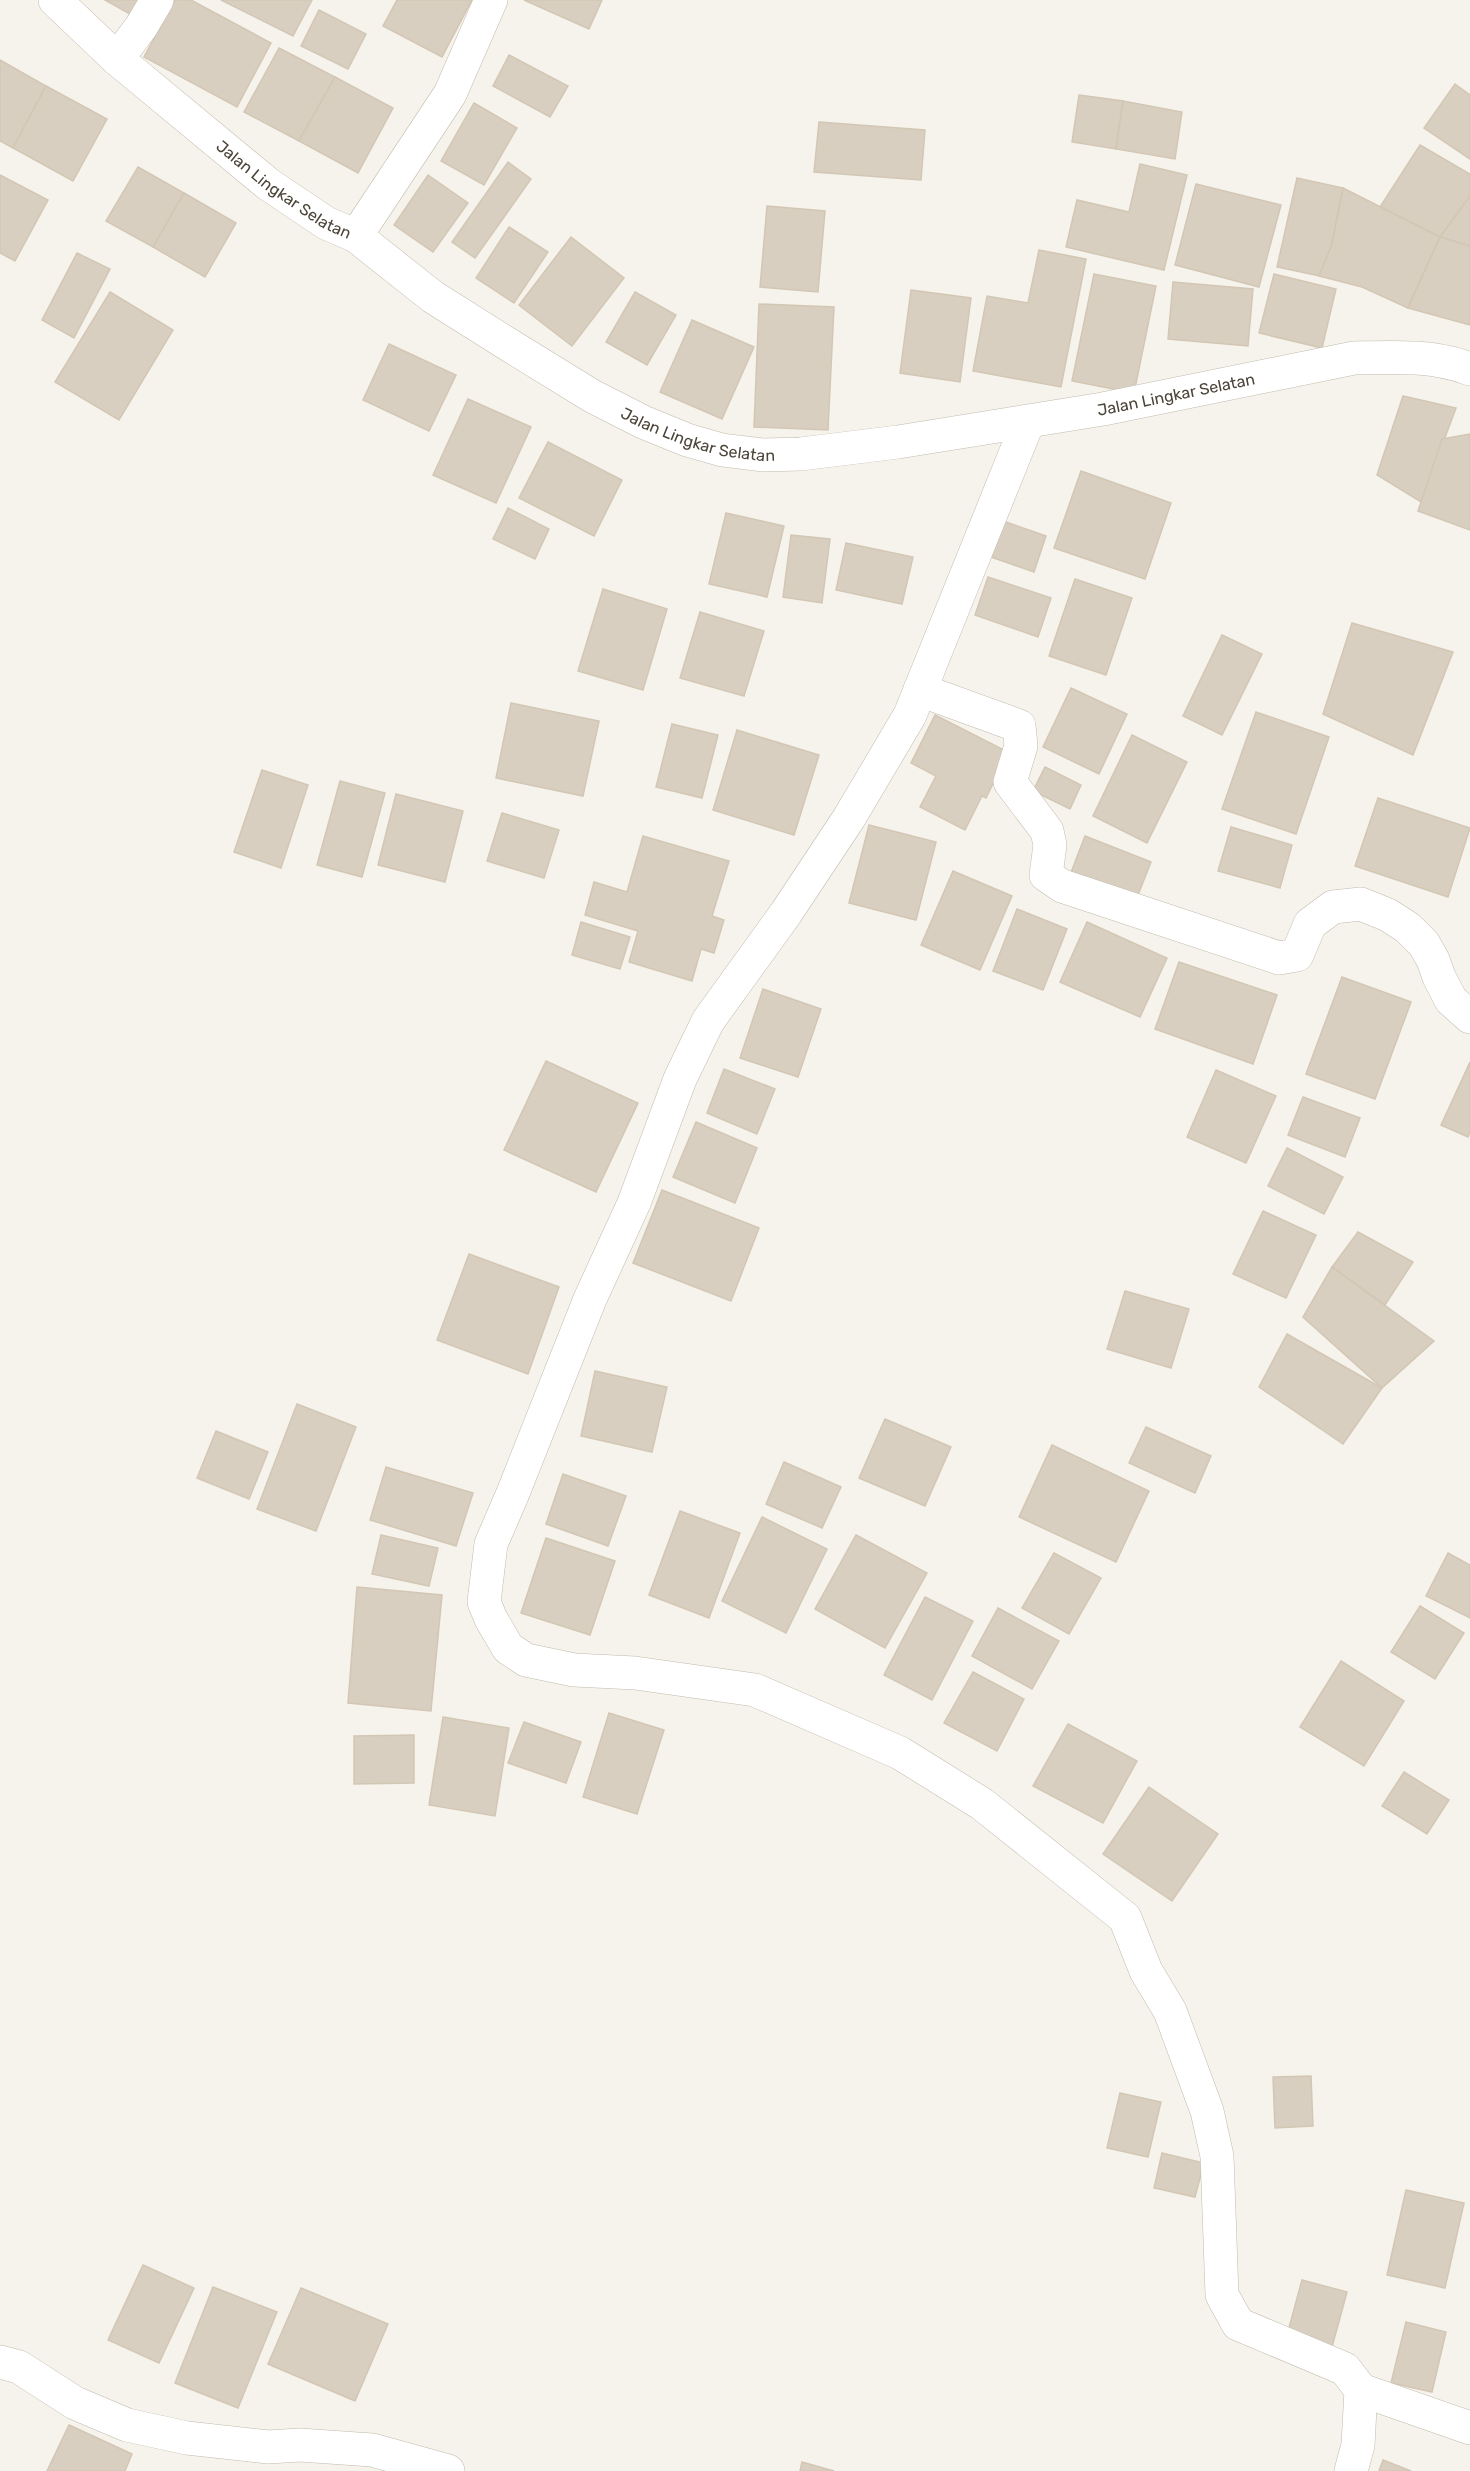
<svg xmlns="http://www.w3.org/2000/svg" width="1470" height="2471" viewBox="0 0 1470 2471" font-family="Rubik,sans-serif">
	<style>
		.building { fill: #d8cfc1; stroke: #d3c7b4; stroke-width: 1.5 }
		.lines { fill: none; stroke-linecap: round; stroke-linejoin: round }
		.minor-casing { stroke: #c2bbae; stroke-width: 34 }
		.tertiary-casing { stroke: #c2bbae; stroke-width: 34 }
		.minor { stroke: #fff; stroke-width: 33 }
		.tertiary { stroke: #fff; stroke-width: 33 }
		.labels { text-anchor: middle; stroke-width: 4.5; stroke-linejoin: round; paint-order: stroke }
		.street-label { font-size: 16px; fill: #4b4439; stroke: #fff }
	</style>
	<rect width="100%" height="100%" fill="#f6f3ec"/>
	<g class="building">
		<polygon points="105,0 147,0 137,18"/>
		<polygon points="175,0 191,0 271,43 237,107 144,57"/>
		<polygon points="221,0 312,0 293,36"/>
		<polygon points="397,0 472,0 442,57 383,26"/>
		<polygon points="524,0 602,0 589,29"/>
		<polygon points="319,10 366,34 348,69 301,46"/>
		<polygon points="279,48 335,77 299,141 244,112"/>
		<polygon points="509,55 568,86 550,117 493,86"/>
		<polygon points="0,60 46,86 13,148 0,141"/>
		<polygon points="335,77 393,108 358,173 299,141"/>
		<polygon points="1455,84 1470,95 1470,159 1424,128"/>
		<polygon points="46,86 107,119 73,181 13,148"/>
		<polygon points="1079,95 1123,101 1116,149 1072,142"/>
		<polygon points="1123,101 1182,112 1175,159 1116,149"/>
		<polygon points="474,103 517,128 484,185 441,161"/>
		<polygon points="819,122 925,130 921,180 814,172"/>
		<polygon points="1420,145 1470,174 1470,196 1440,237 1380,207"/>
		<polygon points="508,162 531,179 475,258 452,242"/>
		<polygon points="1140,164 1187,175 1164,270 1066,247 1077,200 1129,212"/>
		<polygon points="138,167 184,193 153,247 106,221"/>
		<polygon points="0,175 48,200 15,261 0,253"/>
		<polygon points="428,175 468,203 433,252 394,225"/>
		<polygon points="1297,178 1343,188 1325,277 1277,267"/>
		<polygon points="1196,184 1281,205 1259,287 1175,265"/>
		<polygon points="1343,188 1440,237 1408,308 1362,287 1319,276 1332,244"/>
		<polygon points="184,193 236,223 205,277 153,247"/>
		<polygon points="1470,196 1470,246 1440,237"/>
		<polygon points="767,206 825,211 818,292 760,287"/>
		<polygon points="509,227 548,252 514,303 476,278"/>
		<polygon points="571,237 624,278 572,346 519,305"/>
		<polygon points="1440,237 1470,246 1470,325 1408,308"/>
		<polygon points="1039,250 1086,259 1061,387 973,371 987,296 1028,303"/>
		<polygon points="77,253 110,269 74,338 42,320"/>
		<polygon points="1094,274 1156,286 1134,393 1072,381"/>
		<polygon points="1274,274 1336,289 1322,348 1259,333"/>
		<polygon points="1173,282 1253,289 1248,346 1168,339"/>
		<polygon points="911,290 971,298 960,382 900,373"/>
		<polygon points="110,292 173,330 119,420 55,382"/>
		<polygon points="635,292 676,315 647,365 606,342"/>
		<polygon points="759,304 834,307 828,430 754,427"/>
		<polygon points="692,320 754,347 722,419 660,392"/>
		<polygon points="389,344 456,375 429,431 363,400"/>
		<polygon points="1403,396 1456,408 1421,502 1377,475"/>
		<polygon points="468,399 531,427 496,503 433,475"/>
		<polygon points="1470,434 1470,530 1418,511 1442,439"/>
		<polygon points="548,442 622,480 594,536 519,498"/>
		<polygon points="1081,471 1171,503 1145,579 1054,548"/>
		<polygon points="508,508 549,529 535,559 493,539"/>
		<polygon points="726,513 784,526 767,597 709,584"/>
		<polygon points="1003,521 1046,536 1034,572 991,557"/>
		<polygon points="791,535 830,539 822,603 783,597"/>
		<polygon points="846,543 913,557 902,604 836,590"/>
		<polygon points="988,577 1051,598 1038,637 975,615"/>
		<polygon points="1075,579 1132,598 1106,675 1049,656"/>
		<polygon points="603,589 667,609 643,690 578,671"/>
		<polygon points="700,612 764,631 744,696 680,678"/>
		<polygon points="1352,623 1453,652 1413,755 1323,714"/>
		<polygon points="1222,635 1262,654 1222,735 1183,716"/>
		<polygon points="1071,688 1127,714 1099,774 1043,747"/>
		<polygon points="511,703 599,721 583,796 496,778"/>
		<polygon points="1256,712 1329,737 1296,834 1222,809"/>
		<polygon points="935,715 1008,752 986,798 982,796 965,830 920,807 936,776 911,763"/>
		<polygon points="672,724 718,735 702,798 656,787"/>
		<polygon points="737,730 819,755 794,835 713,810"/>
		<polygon points="1132,735 1187,762 1147,843 1093,816"/>
		<polygon points="1045,767 1081,785 1070,809 1033,791"/>
		<polygon points="262,770 308,785 281,868 234,852"/>
		<polygon points="340,781 385,793 362,877 317,865"/>
		<polygon points="396,794 463,811 445,882 378,865"/>
		<polygon points="1378,798 1470,828 1448,897 1355,866"/>
		<polygon points="502,813 559,830 544,878 487,861"/>
		<polygon points="869,825 936,842 916,920 849,903"/>
		<polygon points="1231,827 1292,845 1280,888 1218,871"/>
		<polygon points="643,836 729,861 712,916 724,920 714,953 701,949 692,981 629,962 638,931 585,915 594,882 627,892"/>
		<polygon points="1085,836 1151,862 1136,900 1070,875"/>
		<polygon points="953,871 1012,896 980,970 921,945"/>
		<polygon points="1017,909 1067,929 1043,990 993,971"/>
		<polygon points="581,922 630,937 620,969 572,955"/>
		<polygon points="1087,922 1167,958 1140,1017 1060,982"/>
		<polygon points="1179,962 1277,995 1253,1064 1155,1029"/>
		<polygon points="1342,977 1411,1002 1375,1099 1306,1074"/>
		<polygon points="763,989 821,1009 798,1077 740,1058"/>
		<polygon points="546,1061 638,1103 596,1192 504,1150"/>
		<polygon points="1470,1062 1470,1132 1468,1137 1441,1125"/>
		<polygon points="724,1069 775,1089 757,1134 707,1113"/>
		<polygon points="1216,1070 1276,1096 1246,1163 1187,1137"/>
		<polygon points="1303,1097 1360,1118 1345,1157 1288,1135"/>
		<polygon points="696,1122 757,1148 735,1203 673,1177"/>
		<polygon points="1287,1148 1343,1177 1324,1214 1268,1186"/>
		<polygon points="662,1190 759,1228 731,1301 633,1263"/>
		<polygon points="1263,1211 1316,1235 1286,1298 1233,1274"/>
		<polygon points="1358,1232 1413,1262 1385,1305 1332,1267"/>
		<polygon points="469,1254 559,1287 528,1374 437,1340"/>
		<polygon points="1332,1267 1434,1341 1382,1388 1303,1317"/>
		<polygon points="1125,1291 1189,1309 1171,1368 1107,1349"/>
		<polygon points="1287,1334 1382,1388 1343,1444 1259,1387"/>
		<polygon points="595,1371 667,1387 652,1452 581,1436"/>
		<polygon points="297,1404 356,1427 316,1531 257,1509"/>
		<polygon points="885,1419 951,1447 925,1506 859,1478"/>
		<polygon points="1146,1427 1211,1456 1195,1493 1129,1463"/>
		<polygon points="216,1431 268,1452 249,1499 197,1478"/>
		<polygon points="1052,1445 1149,1491 1116,1562 1019,1517"/>
		<polygon points="784,1462 841,1487 822,1528 766,1504"/>
		<polygon points="386,1467 473,1493 456,1546 370,1520"/>
		<polygon points="563,1474 626,1496 608,1546 546,1524"/>
		<polygon points="680,1511 740,1533 709,1618 649,1595"/>
		<polygon points="762,1517 827,1549 786,1633 722,1601"/>
		<polygon points="381,1535 438,1548 429,1586 372,1574"/>
		<polygon points="856,1535 927,1573 885,1648 815,1609"/>
		<polygon points="546,1538 615,1561 590,1635 521,1613"/>
		<polygon points="1054,1553 1101,1578 1069,1634 1022,1608"/>
		<polygon points="1448,1553 1470,1565 1470,1618 1426,1596"/>
		<polygon points="357,1587 442,1595 431,1711 348,1703"/>
		<polygon points="925,1597 973,1621 932,1700 884,1675"/>
		<polygon points="1420,1606 1464,1633 1435,1679 1391,1652"/>
		<polygon points="998,1608 1059,1641 1032,1689 972,1656"/>
		<polygon points="1341,1661 1404,1701 1364,1766 1300,1727"/>
		<polygon points="973,1672 1024,1699 997,1751 944,1723"/>
		<polygon points="609,1713 664,1730 637,1814 583,1797"/>
		<polygon points="443,1717 509,1728 495,1816 429,1805"/>
		<polygon points="524,1722 581,1742 566,1783 508,1763"/>
		<polygon points="1068,1724 1137,1761 1103,1823 1033,1786"/>
		<polygon points="414,1735 414,1783 354,1784 354,1736"/>
		<polygon points="1404,1772 1449,1800 1427,1834 1382,1806"/>
		<polygon points="1149,1787 1218,1834 1172,1901 1103,1854"/>
		<polygon points="1311,2076 1313,2126 1275,2128 1273,2077"/>
		<polygon points="1120,2093 1161,2102 1148,2157 1107,2148"/>
		<polygon points="1162,2153 1204,2163 1195,2197 1154,2188"/>
		<polygon points="1406,2190 1464,2203 1445,2288 1387,2275"/>
		<polygon points="143,2265 194,2288 159,2363 108,2340"/>
		<polygon points="1302,2280 1347,2292 1332,2347 1287,2335"/>
		<polygon points="213,2287 277,2312 238,2408 175,2383"/>
		<polygon points="301,2288 388,2324 355,2401 268,2364"/>
		<polygon points="1406,2322 1446,2332 1432,2392 1391,2383"/>
		<polygon points="69,2425 132,2454 125,2471 47,2471"/>
		<polygon points="1383,2460 1411,2471 1379,2471"/>
		<polygon points="802,2462 834,2471 800,2471"/>
	</g>
	<g class="lines">
		<defs>
			<g id="minor">
				<polyline points="117,59 141,27 157,0"/>
				<polyline points="356,236 450,94 491,0"/>
				<polyline points="1028,422 910,715 849,818 786,913 708,1021 680,1079 634,1203 590,1299 513,1493 491,1544 484,1602 491,1619 508,1648 526,1660 574,1670 635,1673 755,1690 900,1753 982,1804 1125,1918 1146,1971 1170,2011 1207,2111 1217,2156 1222,2295 1238,2324 1345,2369 1361,2390 1358,2445 1351,2471"/>
				<polyline points="920,690 1019,726 1021,746 1010,782 1047,831 1050,845 1046,875 1062,886 1279,958 1297,955 1310,924 1333,907 1361,904 1388,915 1408,928 1424,944 1433,960 1439,977 1451,1000 1470,1017"/>
				<polyline points="0,2362 19,2367 75,2403 127,2425 187,2438 268,2447 300,2445 372,2450 448,2471"/>
				<polyline points="1361,2390 1470,2428"/>
			</g>
			<g id="tertiary">
				<path id="s1" d="M55 0 117 59 268 184 326 223 356 236 433 297 514 348 592 396 643 422 687 440 722 450 762 455 801 454 898 442 1103 409 1354 358C1393 357 1434 355 1470 369"/>
			</g>
		</defs>
		<use href="#minor" class="minor-casing"/>
		<use href="#tertiary" class="tertiary-casing"/>
		<use href="#minor" class="minor"/>
		<use href="#tertiary" class="tertiary"/>
	</g>
	<g class="labels">
		<g class="street-label">
			<text dy="6" stroke="none"><textPath href="#s1" startOffset="298">Jalan Lingkar Selatan</textPath></text>
			<text dy="6" stroke="none"><textPath href="#s1" startOffset="1270">Jalan Lingkar Selatan</textPath></text>
			<text dy="6" stroke="none"><textPath href="#s1" startOffset="784">Jalan Lingkar Selatan</textPath></text>
		</g>
	</g>
</svg>
